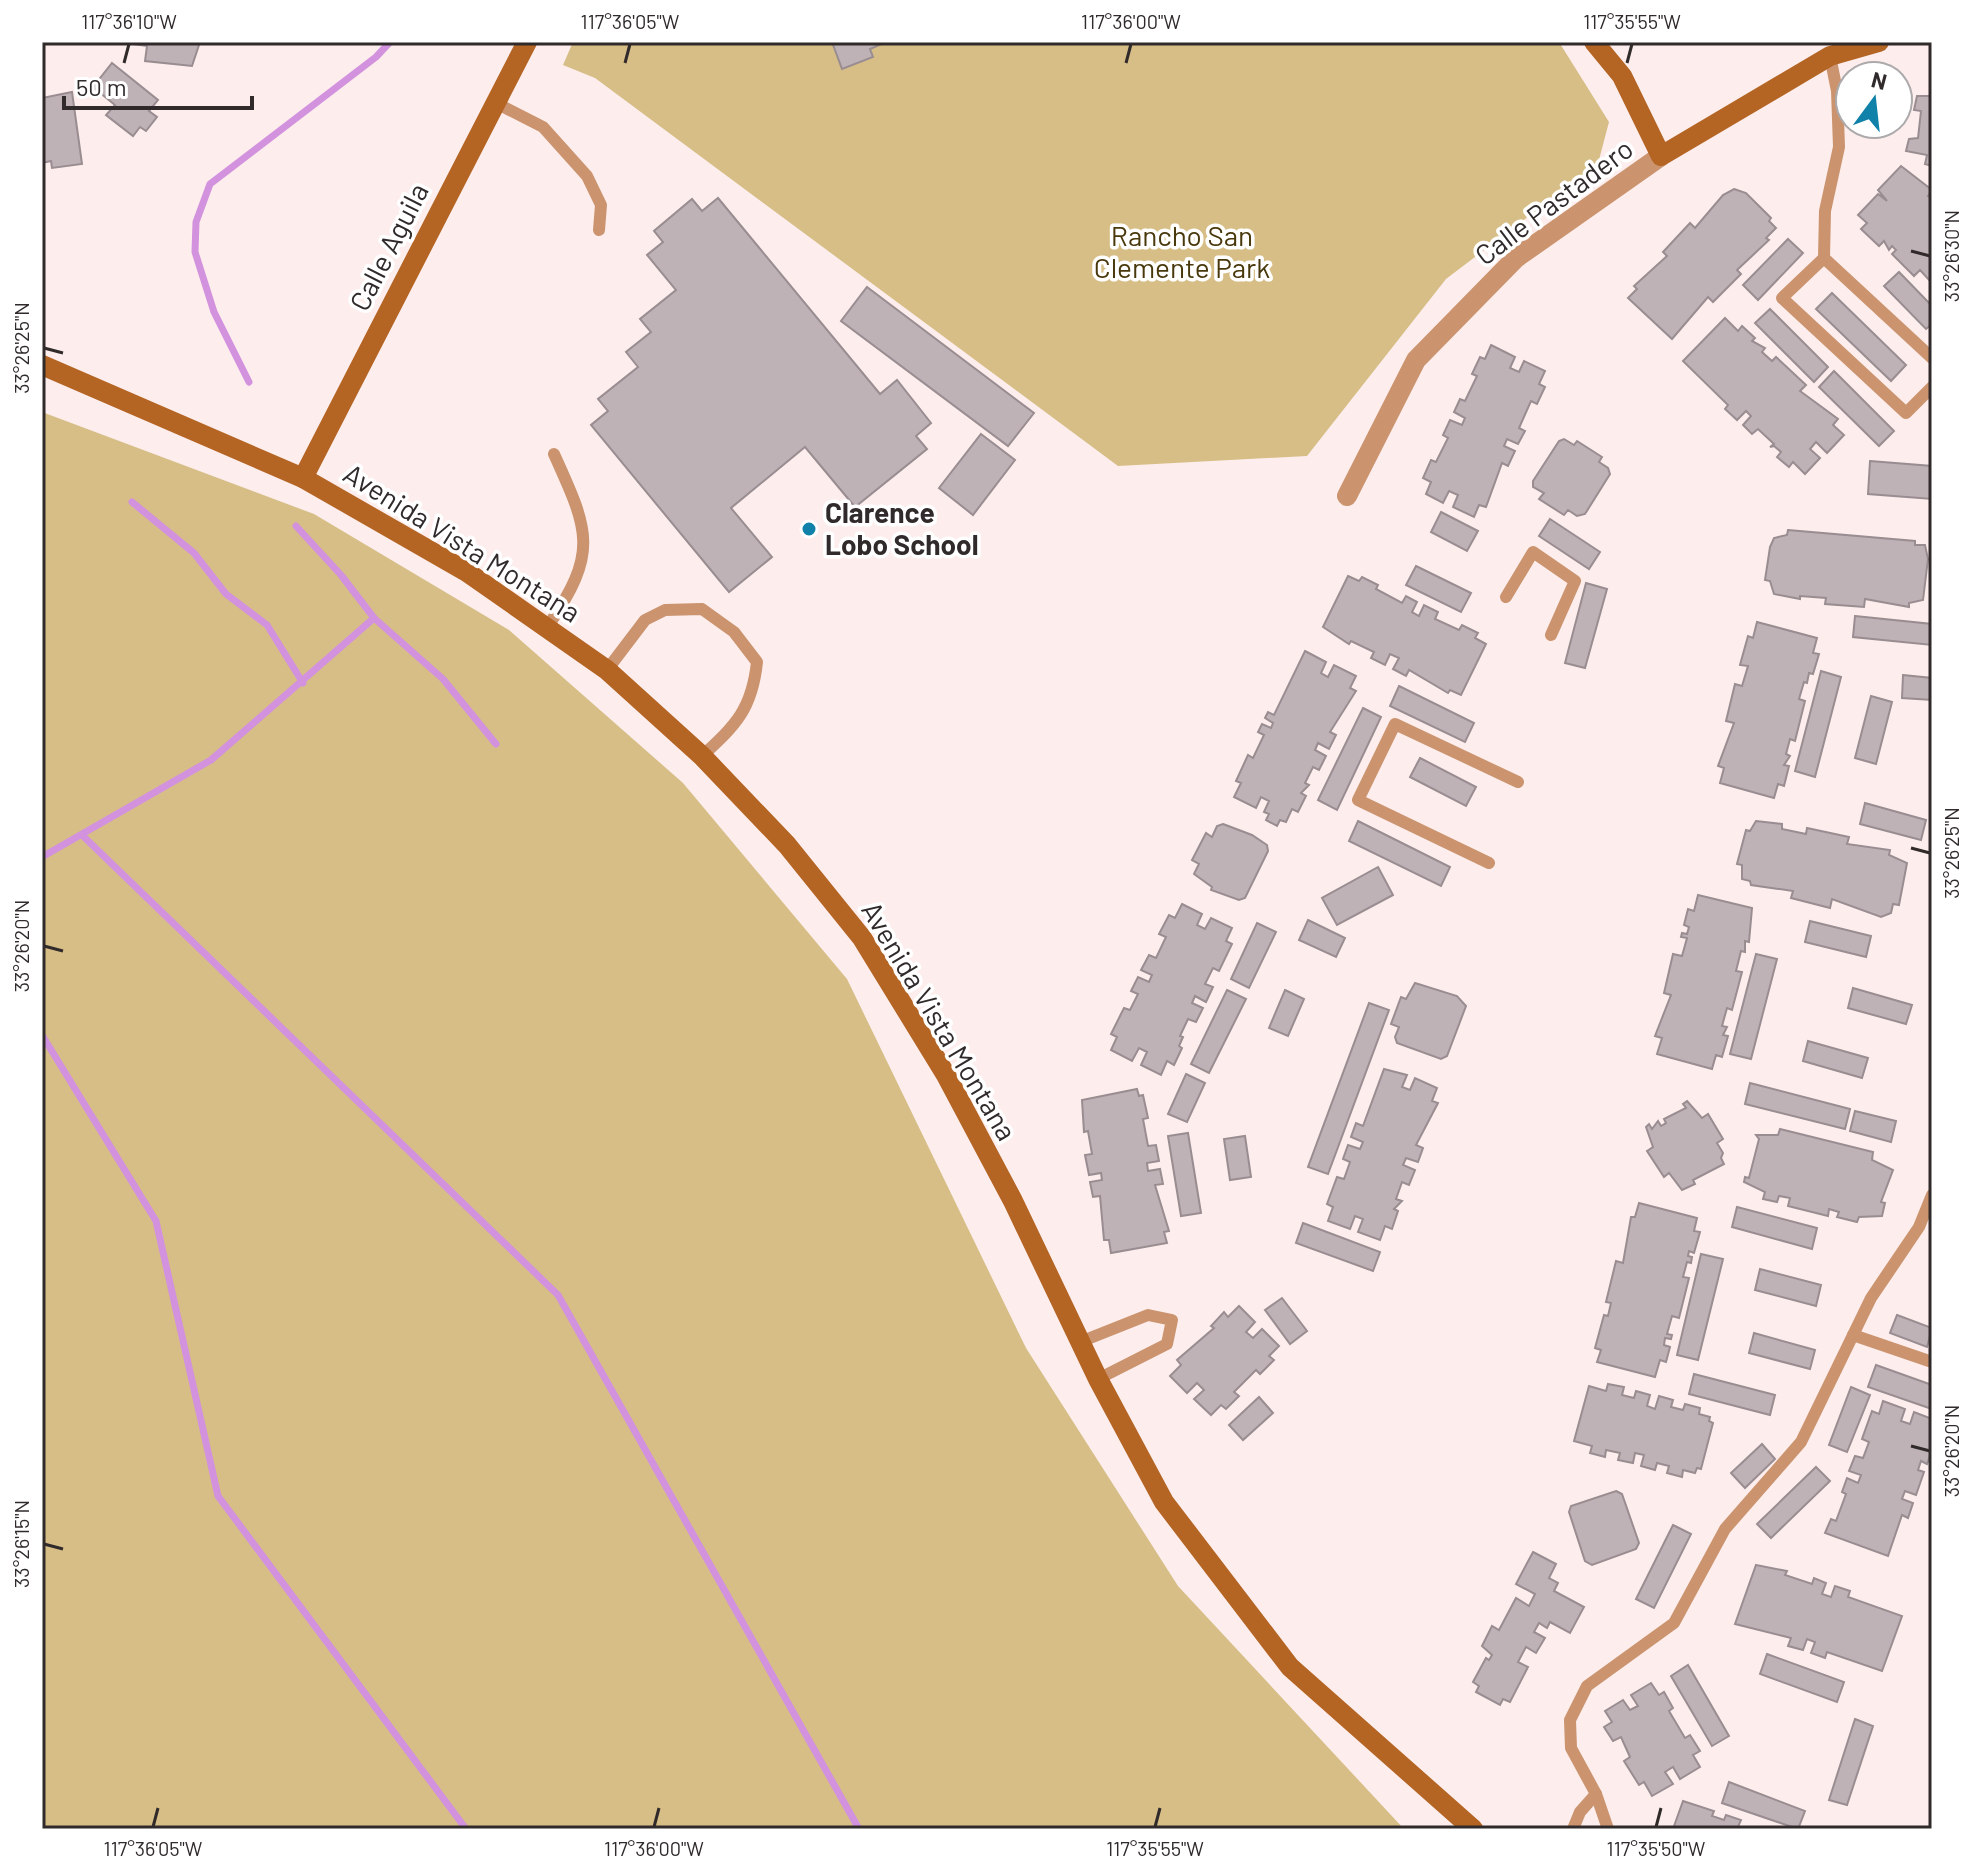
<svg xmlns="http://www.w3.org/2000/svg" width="1974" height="1871" viewBox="0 0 1974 1871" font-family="Barlow,sans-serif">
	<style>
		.green { fill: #d7be87 }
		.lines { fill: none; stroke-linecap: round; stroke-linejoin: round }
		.stream { stroke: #d392dd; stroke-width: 7 }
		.building { fill: #bfb2b7; stroke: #998d91; stroke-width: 2 }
		.lane { stroke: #cb946f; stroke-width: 12 }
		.street { stroke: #cb946f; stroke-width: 20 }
		.secondary { stroke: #b46423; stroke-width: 20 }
		.ticks { fill: none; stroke: #302a2a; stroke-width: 3 }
		.poi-dot { fill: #1082a9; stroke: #fff; stroke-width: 3 }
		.labels { text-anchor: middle; stroke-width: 7; stroke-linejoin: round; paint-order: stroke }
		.street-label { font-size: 28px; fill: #302a2a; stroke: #fff }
		.park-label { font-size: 28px; fill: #49380c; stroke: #fff }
		.poi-label { font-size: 28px; font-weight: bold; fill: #302a2a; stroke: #fff; text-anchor: start }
		.neatline { fill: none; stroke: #302a2a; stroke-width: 3 }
		.ticks-label { font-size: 20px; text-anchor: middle; fill: #302a2a }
	</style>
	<rect width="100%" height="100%" fill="#fdeeed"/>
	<g class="green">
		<polygon points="573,42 1559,42 1609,122 1595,175 1529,216 1446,279 1307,456 1118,466 595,78 563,65"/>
		<polygon points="42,412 314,514 509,630 683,783 847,979 1026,1348 1178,1586 1404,1829 42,1829"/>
	</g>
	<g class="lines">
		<g class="stream">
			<polyline points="249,382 214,312 195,252 196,222 210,184 376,57 390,42"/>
			<polyline points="132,502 194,553 226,594 267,625 303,683"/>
			<polyline points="296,526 341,575 374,618 443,679 496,744"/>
			<polyline points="83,836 558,1295 859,1829"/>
			<polyline points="42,857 211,760 374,618"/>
			<polyline points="42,1035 156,1221 218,1496 466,1829"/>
		</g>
	</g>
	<g class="building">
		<polygon points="120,42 200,42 192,66 145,61 147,46"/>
		<polygon points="832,42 883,42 884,43 870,49 873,57 842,69"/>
		<polygon points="112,63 158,100 149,111 157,117 146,131 140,127 133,136 106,115 115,105 93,87"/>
		<polygon points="72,92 82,164 52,168 51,161 42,163 42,98"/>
		<polygon points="1917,96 1932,96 1932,166 1925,164 1927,155 1906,151 1909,139 1918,138 1921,111 1914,110"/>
		<polygon points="1901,166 1932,190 1928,196 1932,198 1930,281 1920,270 1914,276 1892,254 1896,250 1892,246 1889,250 1884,241 1879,246 1861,229 1867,223 1858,215 1878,194 1887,201 1878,190"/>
		<polygon points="1734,189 1746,193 1771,218 1769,221 1776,228 1766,238 1769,240 1737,270 1741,274 1713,302 1708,297 1672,339 1628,298 1637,289 1634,286 1667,256 1663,252 1690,223 1695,228 1723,195"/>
		<polygon points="718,198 880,394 897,380 931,423 916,436 927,449 855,507 805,447 731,508 772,557 729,592 591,425 608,411 598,399 638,367 626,352 651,332 640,319 676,290 647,255 663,242 654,231 692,199 702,211"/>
		<polygon points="1788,239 1803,253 1758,300 1743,285"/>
		<polygon points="1899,272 1932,306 1932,324 1926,329 1884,286"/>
		<polygon points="867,287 1034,413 1008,446 841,321"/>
		<polygon points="1832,293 1906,365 1891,381 1816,309"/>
		<polygon points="1770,309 1828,367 1814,382 1755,323"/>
		<polygon points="1725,318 1738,331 1742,326 1755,338 1752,341 1765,348 1762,352 1772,361 1776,357 1806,385 1800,391 1838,419 1833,425 1844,435 1827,453 1816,442 1810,449 1820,458 1805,474 1793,462 1789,467 1777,457 1781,452 1774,446 1770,447 1774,444 1758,429 1752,434 1743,425 1751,416 1746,411 1737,420 1725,409 1728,405 1683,361"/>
		<polygon points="1491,345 1515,357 1510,368 1519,372 1524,361 1545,371 1539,384 1545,387 1537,404 1531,401 1519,428 1525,431 1518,444 1507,439 1504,446 1515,451 1508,466 1502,463 1486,507 1479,505 1474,517 1453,507 1458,495 1449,491 1443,503 1426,494 1431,482 1423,478 1431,460 1436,462 1448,438 1443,435 1450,420 1462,425 1465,418 1454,412 1460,399 1465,401 1477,376 1472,374 1480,357 1485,359"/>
		<polygon points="1834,371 1894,431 1879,446 1819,387"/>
		<polygon points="981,434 1015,460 973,515 939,488"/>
		<polygon points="1564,439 1574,445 1577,441 1602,457 1599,462 1608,468 1610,474 1585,514 1577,516 1568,510 1564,515 1539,499 1544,493 1533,487 1533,481 1559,441"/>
		<polygon points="1870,461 1932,466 1932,499 1868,494"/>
		<polygon points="1441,512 1478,531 1467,551 1431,532"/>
		<polygon points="1550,519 1600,552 1589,569 1539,536"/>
		<polygon points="1788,530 1915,541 1915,545 1925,545 1928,559 1923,600 1909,603 1909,607 1865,599 1864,607 1825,604 1826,598 1800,596 1800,599 1774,594 1770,581 1765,580 1770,547 1774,538 1787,535"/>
		<polygon points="1416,566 1471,593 1461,612 1406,585"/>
		<polygon points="1348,576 1359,581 1362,577 1378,585 1376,589 1402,603 1406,596 1417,602 1412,612 1419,616 1424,605 1438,612 1435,619 1459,630 1462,625 1478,633 1475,638 1486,644 1461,695 1450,690 1448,693 1409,670 1406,676 1393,669 1399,658 1390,654 1385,665 1371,658 1374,652 1351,641 1349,644 1323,627"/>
		<polygon points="1586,583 1607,589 1585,668 1565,663"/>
		<polygon points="1855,616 1932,624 1932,645 1853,637"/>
		<polygon points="1757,622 1817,638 1813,653 1819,654 1813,674 1809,673 1807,683 1804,682 1799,699 1805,701 1795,741 1790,739 1786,754 1790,756 1784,765 1789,766 1784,786 1778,784 1774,798 1720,783 1724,768 1718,766 1734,723 1726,721 1735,684 1742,686 1748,666 1740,665 1748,636 1753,638"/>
		<polygon points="1305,651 1326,662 1321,673 1328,677 1334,665 1356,676 1350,688 1356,691 1330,732 1336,735 1329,749 1318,743 1315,750 1326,756 1319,770 1313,767 1305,783 1309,785 1301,793 1306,796 1298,812 1292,809 1286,822 1280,820 1277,826 1266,820 1269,814 1264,812 1269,801 1261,797 1256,808 1234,797 1241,783 1236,781 1248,755 1253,758 1264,735 1258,732 1262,724 1271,728 1273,723 1265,718 1268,712 1274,715"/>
		<polygon points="1821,671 1841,677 1815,777 1795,771"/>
		<polygon points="1903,675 1932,678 1932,700 1902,698"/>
		<polygon points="1399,686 1474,723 1465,742 1390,706"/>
		<polygon points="1871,696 1892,702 1876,764 1855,758"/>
		<polygon points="1363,708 1381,717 1337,810 1318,800"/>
		<polygon points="1420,758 1476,787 1466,806 1410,777"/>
		<polygon points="1865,803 1926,820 1921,840 1860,824"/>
		<polygon points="1358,821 1450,867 1441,886 1349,841"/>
		<polygon points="1756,821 1782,824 1782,829 1806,834 1807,828 1849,837 1847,844 1890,850 1889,855 1907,863 1899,905 1893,904 1891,913 1881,917 1832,899 1830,908 1791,898 1793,891 1751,885 1750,881 1742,879 1742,865 1737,864 1746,830 1750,831"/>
		<polygon points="1223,824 1252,835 1267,845 1268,851 1245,898 1239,900 1211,890 1212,887 1194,874 1199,864 1192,860 1206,833 1212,837 1217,826"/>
		<polygon points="1378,867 1393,895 1337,925 1322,898"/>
		<polygon points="1698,895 1752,908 1749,942 1745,941 1745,952 1741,951 1736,971 1742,972 1732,1010 1727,1008 1722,1026 1727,1027 1723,1035 1728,1036 1722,1057 1716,1055 1712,1069 1657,1054 1662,1038 1655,1036 1671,995 1664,993 1673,954 1682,956 1687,938 1681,937 1682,933 1687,934 1689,927 1684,925 1688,909 1694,911"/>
		<polygon points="1182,904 1202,914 1197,925 1205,929 1211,918 1232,928 1226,941 1232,944 1219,971 1213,968 1205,984 1213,987 1206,1002 1195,996 1192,1003 1203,1008 1196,1022 1188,1019 1180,1036 1183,1037 1179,1046 1182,1048 1174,1065 1167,1061 1161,1075 1141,1065 1147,1052 1139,1048 1132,1061 1111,1050 1117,1037 1111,1034 1124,1008 1130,1010 1138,994 1131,991 1138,977 1149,982 1152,975 1141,970 1149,955 1156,958 1166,937 1159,934 1169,915 1175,918"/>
		<polygon points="1308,920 1345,938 1336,957 1299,940"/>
		<polygon points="1810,921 1871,936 1866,957 1805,942"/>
		<polygon points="1257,923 1276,932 1249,988 1231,979"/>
		<polygon points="1756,954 1777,959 1751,1059 1730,1054"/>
		<polygon points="1415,983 1457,996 1466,1006 1447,1056 1441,1059 1397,1043 1395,1037 1399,1027 1391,1024 1401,997 1406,999"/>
		<polygon points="1853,988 1912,1005 1906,1024 1848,1008"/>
		<polygon points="1227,990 1246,999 1209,1073 1191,1064"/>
		<polygon points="1285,990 1304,999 1288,1036 1269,1028"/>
		<polygon points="1369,1003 1389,1010 1328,1174 1308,1167"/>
		<polygon points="1808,1041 1868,1058 1862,1078 1803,1061"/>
		<polygon points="1384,1069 1407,1075 1402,1087 1410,1090 1415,1078 1437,1088 1432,1101 1438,1103 1416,1145 1423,1148 1418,1162 1406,1158 1403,1165 1415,1170 1409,1185 1402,1182 1396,1199 1402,1201 1394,1209 1398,1211 1392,1229 1385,1226 1380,1240 1358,1232 1363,1219 1355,1216 1350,1229 1328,1221 1333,1207 1327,1204 1337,1177 1344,1179 1350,1162 1343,1159 1348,1145 1360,1149 1363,1142 1351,1137 1356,1123 1363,1126"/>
		<polygon points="1186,1074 1205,1083 1187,1122 1168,1114"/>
		<polygon points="1750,1083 1850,1109 1845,1129 1745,1104"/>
		<polygon points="1137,1089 1139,1096 1143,1095 1148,1118 1143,1119 1148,1146 1156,1145 1159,1161 1147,1163 1148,1171 1160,1169 1163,1184 1155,1185 1169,1231 1164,1232 1167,1243 1111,1253 1109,1240 1104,1240 1100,1196 1093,1197 1090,1182 1102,1180 1101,1173 1089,1175 1085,1155 1092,1154 1088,1131 1084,1132 1082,1100"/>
		<polygon points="1687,1101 1702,1118 1708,1114 1723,1139 1717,1143 1723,1153 1721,1158 1724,1164 1693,1180 1695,1184 1682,1190 1669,1173 1664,1177 1647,1151 1653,1147 1646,1127 1649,1124 1652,1129 1658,1121 1661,1126 1666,1123 1664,1119 1686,1108 1683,1104"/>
		<polygon points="1855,1111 1896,1121 1891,1142 1850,1131"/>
		<polygon points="1780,1129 1873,1152 1872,1160 1893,1170 1881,1202 1885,1203 1882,1216 1859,1217 1857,1222 1837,1217 1839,1212 1829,1209 1828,1216 1788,1206 1790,1198 1779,1196 1777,1202 1763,1199 1765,1192 1744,1182 1745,1177 1749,1178 1759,1139 1756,1135 1778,1135"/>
		<polygon points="1188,1133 1201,1213 1181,1216 1168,1136"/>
		<polygon points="1245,1136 1251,1177 1230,1180 1224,1139"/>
		<polygon points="1639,1203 1697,1218 1694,1231 1700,1232 1694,1253 1689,1251 1688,1256 1692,1257 1691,1263 1687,1262 1683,1277 1689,1278 1679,1318 1672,1316 1667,1334 1672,1335 1671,1339 1665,1338 1664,1345 1670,1347 1666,1362 1660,1360 1655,1377 1597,1362 1601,1350 1595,1348 1604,1315 1608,1316 1611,1303 1606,1302 1616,1261 1623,1263 1631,1217 1635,1217"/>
		<polygon points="1737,1207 1817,1228 1812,1249 1732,1227"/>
		<polygon points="1303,1223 1380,1252 1373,1271 1296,1243"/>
		<polygon points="1701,1254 1723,1259 1698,1360 1677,1355"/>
		<polygon points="1760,1269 1821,1285 1816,1306 1755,1290"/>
		<polygon points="1282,1298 1307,1331 1290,1344 1265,1310"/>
		<polygon points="1239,1306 1255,1322 1246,1332 1253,1338 1262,1329 1279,1346 1269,1356 1274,1360 1260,1374 1256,1370 1234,1392 1239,1396 1226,1409 1221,1405 1211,1415 1194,1399 1204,1390 1197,1383 1187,1393 1170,1376 1181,1365 1177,1360 1214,1328 1211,1326 1224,1312 1228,1317"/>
		<polygon points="1897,1315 1932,1328 1927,1347 1890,1333"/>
		<polygon points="1754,1333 1815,1350 1810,1369 1749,1353"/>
		<polygon points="1876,1365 1932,1385 1932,1409 1868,1387"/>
		<polygon points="1694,1374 1775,1395 1770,1415 1689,1394"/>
		<polygon points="1608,1384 1624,1387 1622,1395 1634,1398 1636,1391 1650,1395 1647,1406 1655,1409 1659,1396 1673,1400 1671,1407 1683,1410 1685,1404 1700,1408 1699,1414 1710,1417 1709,1421 1713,1423 1701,1469 1697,1468 1695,1473 1683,1470 1682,1477 1667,1473 1669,1466 1657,1463 1655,1470 1641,1466 1644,1455 1635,1453 1633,1463 1618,1460 1620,1453 1606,1450 1605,1457 1590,1453 1592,1446 1574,1441 1589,1386 1606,1391"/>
		<polygon points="1851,1387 1870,1395 1847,1452 1829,1445"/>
		<polygon points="1259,1397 1273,1413 1243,1440 1229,1425"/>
		<polygon points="1883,1401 1905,1409 1901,1421 1910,1424 1914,1412 1932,1419 1932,1450 1927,1464 1921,1461 1918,1470 1924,1472 1916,1495 1905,1491 1902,1499 1913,1503 1908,1518 1902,1515 1888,1556 1825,1533 1831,1519 1836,1521 1846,1494 1842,1492 1847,1478 1858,1483 1861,1475 1849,1471 1855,1456 1863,1458 1869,1442 1862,1439 1872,1411 1879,1414"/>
		<polygon points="1762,1444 1775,1459 1745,1488 1731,1473"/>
		<polygon points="1816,1467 1830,1481 1771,1538 1757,1524"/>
		<polygon points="1616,1491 1622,1494 1639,1543 1636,1549 1592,1565 1585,1561 1569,1512 1571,1506"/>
		<polygon points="1673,1525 1691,1534 1654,1608 1636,1599"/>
		<polygon points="1533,1552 1556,1564 1549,1578 1558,1583 1554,1591 1584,1607 1570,1633 1550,1622 1547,1628 1539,1623 1534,1632 1545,1638 1536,1653 1526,1647 1518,1662 1528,1667 1510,1702 1503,1699 1500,1705 1476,1692 1479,1686 1473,1682 1486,1658 1489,1660 1492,1655 1482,1646 1492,1626 1499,1630 1516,1598 1529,1606 1535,1594 1516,1584"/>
		<polygon points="1756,1565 1787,1571 1785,1575 1812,1584 1814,1578 1826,1583 1822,1594 1831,1597 1835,1586 1850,1591 1848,1597 1902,1616 1882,1671 1827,1652 1825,1658 1811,1653 1815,1642 1807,1639 1803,1650 1788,1646 1791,1638 1735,1624"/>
		<polygon points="1767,1654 1844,1682 1837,1702 1760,1674"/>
		<polygon points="1688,1665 1729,1736 1712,1746 1671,1676"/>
		<polygon points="1651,1683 1659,1695 1664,1692 1673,1708 1669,1711 1685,1738 1690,1735 1700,1751 1693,1755 1700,1767 1680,1779 1673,1767 1665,1772 1673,1784 1652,1796 1644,1782 1639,1785 1624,1761 1630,1757 1621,1737 1613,1741 1604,1727 1612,1722 1605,1711 1623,1700 1630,1710 1638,1706 1631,1695"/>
		<polygon points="1855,1719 1873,1726 1847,1805 1829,1800"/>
		<polygon points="1729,1782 1805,1811 1798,1829 1722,1803"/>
		<polygon points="1683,1801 1714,1811 1712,1816 1724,1820 1726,1815 1741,1820 1737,1829 1673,1829"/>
	</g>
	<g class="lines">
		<g class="lane">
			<polyline points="1830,56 1837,91 1839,147 1825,211 1824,258 1932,358"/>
			<polyline points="496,103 543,127 587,176 601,205 599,230"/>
			<polyline points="1824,258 1782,298 1906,413 1932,387"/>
			<polyline points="1506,597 1533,552 1575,581 1551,635"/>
			<path d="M548 626C599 552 589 531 554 454"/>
			<path d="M607 670 645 620 665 610 702 609 734 632 757 662C752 709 736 725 702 756"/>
			<polyline points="1489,863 1358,800 1395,724 1518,782"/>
			<polyline points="1853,1335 1932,1362"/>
			<polyline points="1080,1342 1148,1315 1172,1320 1167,1344 1098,1379"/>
			<polyline points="1573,1829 1580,1812 1596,1794"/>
			<polyline points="1608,1829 1596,1794 1571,1748 1570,1720 1587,1686 1674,1623 1725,1529 1801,1442 1871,1298 1919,1227 1932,1195"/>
		</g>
		<polyline class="street" points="1347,496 1416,360 1516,258 1661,156"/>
		<g class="secondary">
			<polyline points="1594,42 1622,76 1661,156 1830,56 1879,42"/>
			<polyline points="42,365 303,478 467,572 607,670 702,756 787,845 862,938 946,1075 1013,1201 1098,1379 1164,1502 1290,1667 1473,1829"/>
			<polyline points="303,478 527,42"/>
		</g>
	</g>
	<path class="ticks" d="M124 63 129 44M625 63 630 44M1126 63 1131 44M1627 63 1632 44M1911 251 1930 256M44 348 63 353M1911 848 1930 853M44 946 63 951M1911 1446 1930 1451M44 1544 63 1549M153 1827 158 1808M654 1827 659 1808M1155 1827 1160 1808M1656 1827 1661 1808"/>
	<circle class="poi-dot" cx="809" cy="529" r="8"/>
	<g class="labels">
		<g class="street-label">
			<text transform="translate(1554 202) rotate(-37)" y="10">Calle Pastadero</text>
			<text transform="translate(389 247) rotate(-63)" y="10">Calle Aguila</text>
			<text transform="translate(462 543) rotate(32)" y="10">Avenida Vista Montana</text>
			<text transform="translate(939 1021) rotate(59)" y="10">Avenida Vista Montana</text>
		</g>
		<g class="park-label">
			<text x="1182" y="246">Rancho San<tspan x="1182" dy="32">Clemente Park</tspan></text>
		</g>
		<g class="poi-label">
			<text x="825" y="523">Clarence<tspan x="825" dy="32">Lobo School</tspan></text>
		</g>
	</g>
	<rect width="1974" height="1871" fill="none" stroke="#ffffff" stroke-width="88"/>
	<g transform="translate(1874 100) rotate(15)"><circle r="38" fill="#ffffff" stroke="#acaaaa" stroke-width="2"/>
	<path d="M0-6L14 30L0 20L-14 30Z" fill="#1082a9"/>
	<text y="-12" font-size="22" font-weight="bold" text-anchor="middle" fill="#302a2a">N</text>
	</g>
	<path d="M64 96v12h188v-12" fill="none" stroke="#302a2a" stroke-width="4"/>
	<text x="76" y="96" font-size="24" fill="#302a2a" stroke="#ffffff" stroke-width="6" paint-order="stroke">50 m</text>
	<rect x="44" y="44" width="1886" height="1783" class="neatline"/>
	<g class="ticks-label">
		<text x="129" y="29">117°36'10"W</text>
		<text x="630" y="29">117°36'05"W</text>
		<text x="1131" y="29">117°36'00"W</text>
		<text x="1632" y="29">117°35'55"W</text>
		<text transform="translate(1952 256) rotate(-90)" y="7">33°26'30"N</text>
		<text transform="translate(22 348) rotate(-90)" y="7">33°26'25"N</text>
		<text transform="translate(1952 853) rotate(-90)" y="7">33°26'25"N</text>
		<text transform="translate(22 946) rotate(-90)" y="7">33°26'20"N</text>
		<text transform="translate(1952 1451) rotate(-90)" y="7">33°26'20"N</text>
		<text transform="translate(22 1544) rotate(-90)" y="7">33°26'15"N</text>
		<text x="153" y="1856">117°36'05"W</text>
		<text x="654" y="1856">117°36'00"W</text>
		<text x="1155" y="1856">117°35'55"W</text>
		<text x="1656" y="1856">117°35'50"W</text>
	</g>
</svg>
